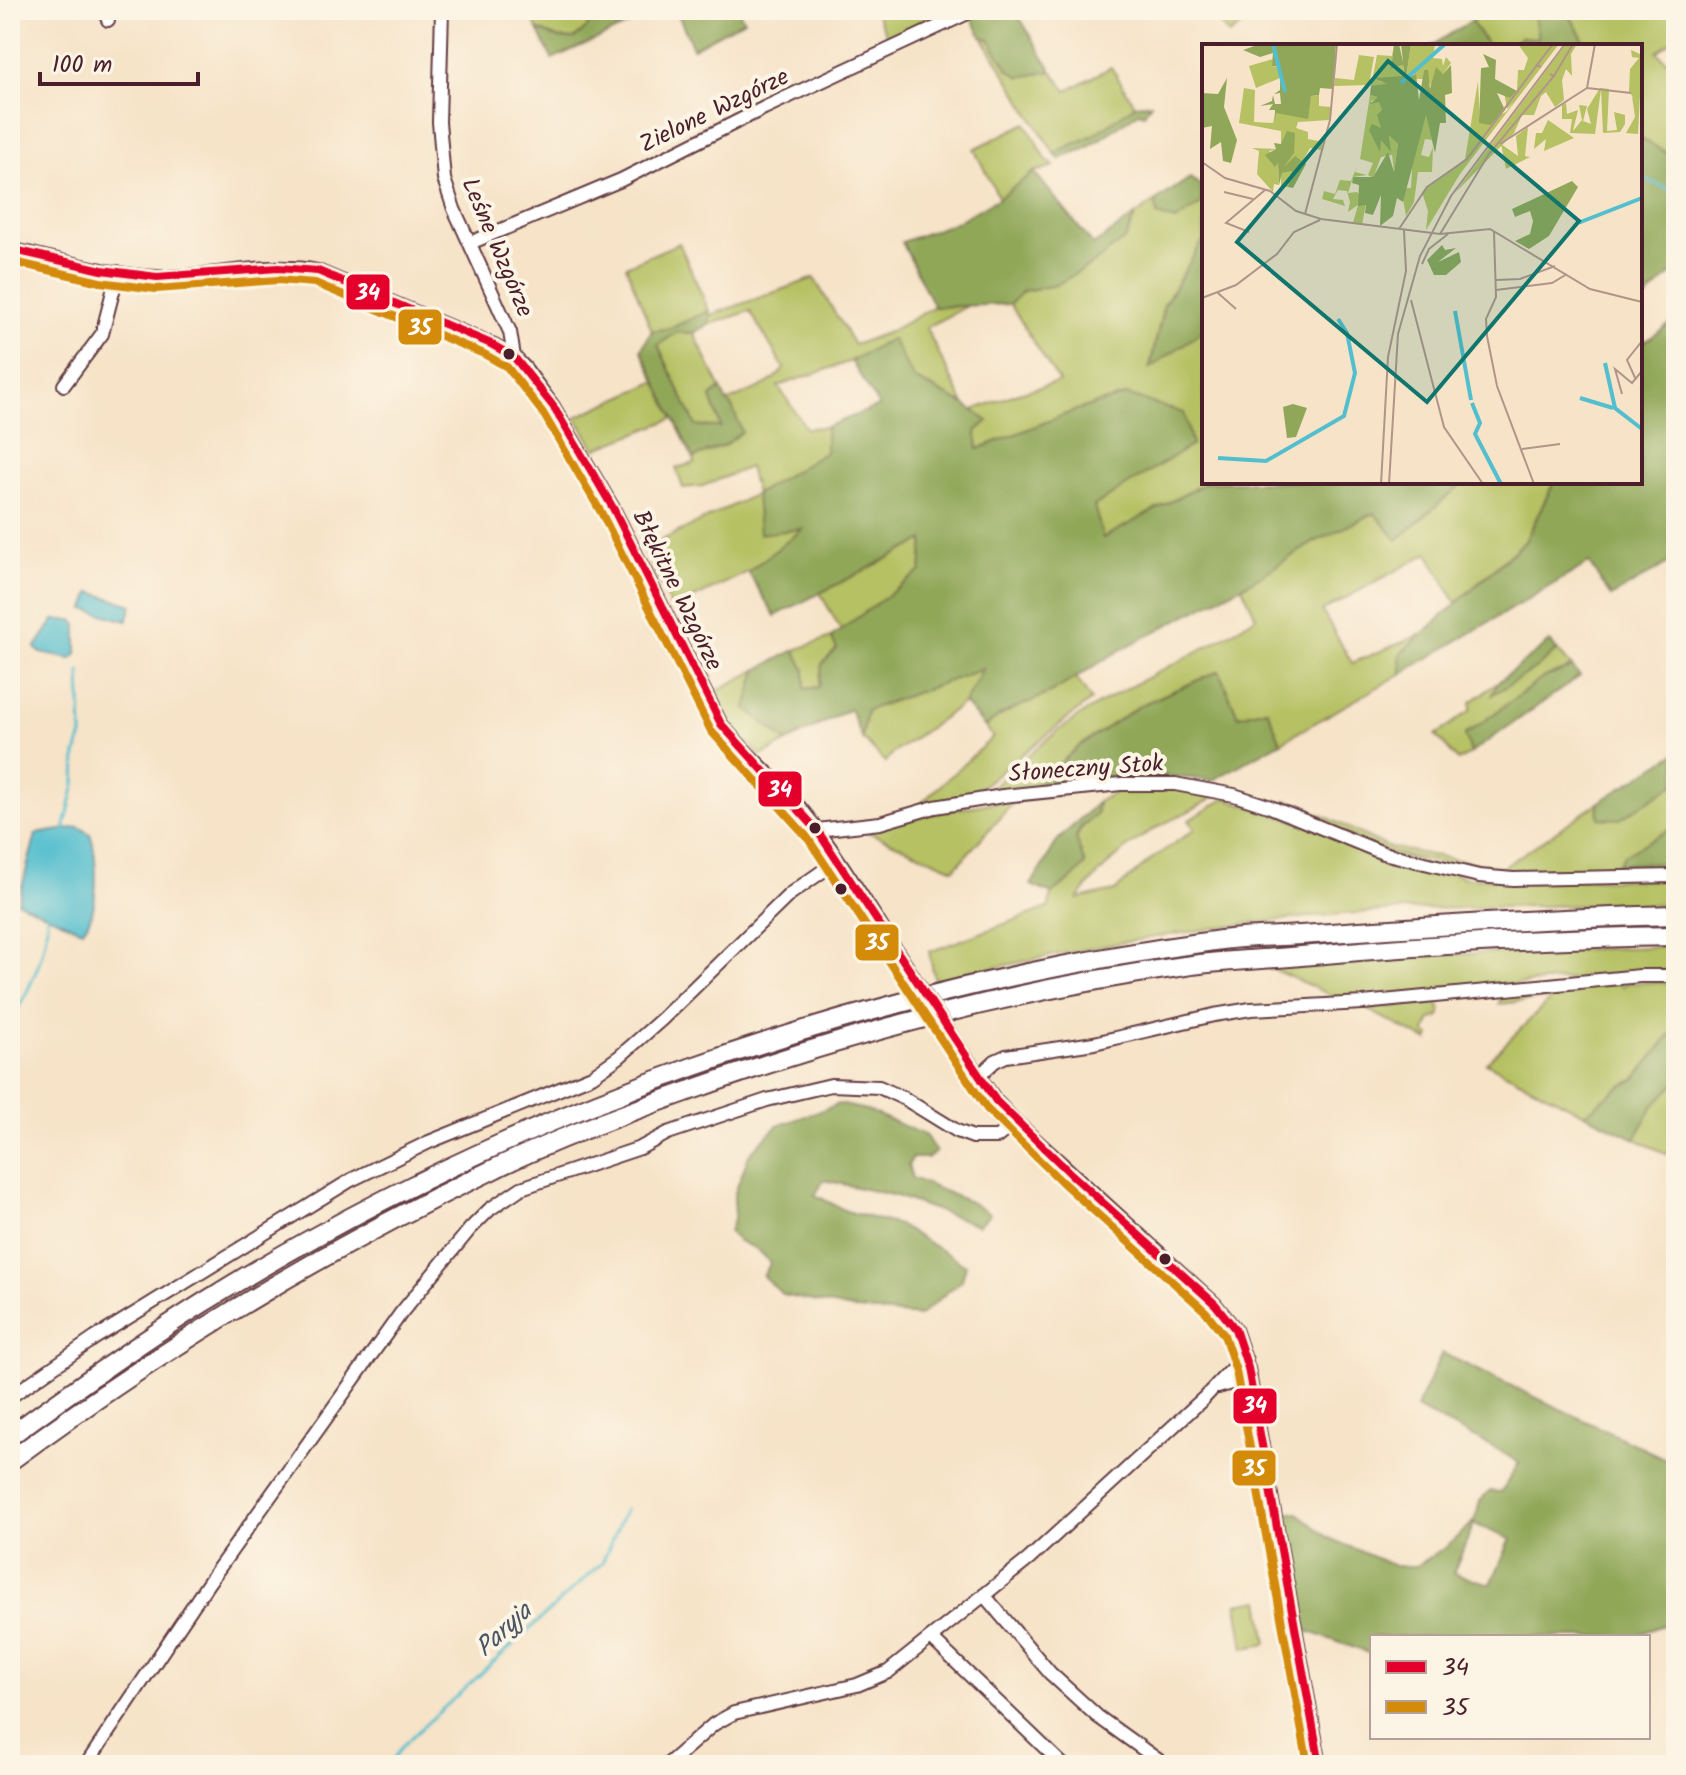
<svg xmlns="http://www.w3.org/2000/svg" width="1686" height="1775" viewBox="0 0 1686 1775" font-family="Kalam,sans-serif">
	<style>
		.green { fill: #b5c163; stroke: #807047; stroke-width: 2 }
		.forest { fill: #90a759; stroke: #6d6342; stroke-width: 2; fill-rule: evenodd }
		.water { fill: #53bece; stroke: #4e6e7c; stroke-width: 2 }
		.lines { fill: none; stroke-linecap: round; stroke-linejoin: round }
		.stream { stroke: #53bece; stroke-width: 3 }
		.minor-casing { stroke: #643c43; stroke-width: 16 }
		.highway-casing { stroke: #643c43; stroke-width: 22 }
		.minor { stroke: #fff; stroke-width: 12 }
		.highway { stroke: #fff; stroke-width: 18 }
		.minor-bridge-casing { stroke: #643c43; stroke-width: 16; stroke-linecap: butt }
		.minor-bridge { stroke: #fff; stroke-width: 12 }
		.bus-1-casing { stroke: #fcf5e5; stroke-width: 14 }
		.bus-2-casing { stroke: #fcf5e5; stroke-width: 14 }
		.bus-1 { stroke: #e4002b; stroke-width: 8 }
		.bus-2 { stroke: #d48b09; stroke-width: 8 }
		.bus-dot { fill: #4a1f2b; stroke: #fcf5e5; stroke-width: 3 }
		.labels { text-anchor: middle; stroke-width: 8; stroke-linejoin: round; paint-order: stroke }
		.street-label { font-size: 24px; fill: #4a1f2b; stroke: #fcf5e5 }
		.water-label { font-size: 26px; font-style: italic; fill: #4d5764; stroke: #fcf5e5 }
		.inset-river { fill: none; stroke: #53bece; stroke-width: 4 }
		.inset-road { fill: none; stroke: #b19589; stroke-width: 2 }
		.view { fill: #0f766e; fill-opacity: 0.15; stroke: #0f766e; stroke-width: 4 }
		.inset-edge { fill: none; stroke: #4a1f2b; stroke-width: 4 }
		.line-badge { stroke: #fcf5e5; stroke-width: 3 }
		.badge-label { font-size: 22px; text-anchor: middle; font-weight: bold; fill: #fff }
	</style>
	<rect width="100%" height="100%" fill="#fcf5e5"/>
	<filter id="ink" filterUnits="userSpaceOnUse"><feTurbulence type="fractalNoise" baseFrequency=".0125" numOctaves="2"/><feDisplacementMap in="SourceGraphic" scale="16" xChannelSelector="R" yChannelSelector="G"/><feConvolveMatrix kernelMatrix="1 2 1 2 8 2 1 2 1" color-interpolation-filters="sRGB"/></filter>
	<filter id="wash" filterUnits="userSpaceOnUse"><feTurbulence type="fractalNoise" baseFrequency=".006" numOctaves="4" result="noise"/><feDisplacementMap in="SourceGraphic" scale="32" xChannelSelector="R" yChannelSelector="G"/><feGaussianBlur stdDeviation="1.8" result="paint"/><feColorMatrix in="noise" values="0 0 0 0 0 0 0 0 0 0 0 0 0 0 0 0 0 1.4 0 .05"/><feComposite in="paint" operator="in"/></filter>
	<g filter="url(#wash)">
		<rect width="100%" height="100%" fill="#f6e3c8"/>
		<g class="green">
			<polygon points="528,10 595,10 587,28 574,39 558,38 538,30"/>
			<polygon points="874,10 940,10 941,12 888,38"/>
			<polygon points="1208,10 1264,10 1229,35"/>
			<polygon points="1492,10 1533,10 1538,38 1513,43 1515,46 1488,46 1471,21"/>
			<polygon points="1567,10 1676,10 1676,38 1657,52 1669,63 1676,65 1676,158 1640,138 1640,46 1587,46"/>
			<polygon points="982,37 989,39 1008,69 1020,77 1052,71 1067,91 1111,67 1135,105 1094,135 1054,153"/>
			<polygon points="1026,123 1046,159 1054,166 1034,172 999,198 974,149"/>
			<polygon points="1204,185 1204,239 1164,305 1150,366 1204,330 1204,482 1207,482 1103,538 1094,506 1192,445 1079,409 978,449 976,431 987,421 973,410 1018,393 1059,382 1010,304 1023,291 1056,285 1126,238 1135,216 1156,201 1157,215 1175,221 1201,204"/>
			<polygon points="679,243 709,311 671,328 652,331 626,266"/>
			<path d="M814 278 854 345 889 332 934 307 967 306 926 328 964 404 914 379 891 339 851 361 778 386 806 428 826 427V452L756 494 804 528 748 572 672 609 644 549 756 494 749 467 703 486 683 488 676 468 695 463 693 458 725 445 727 402C744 393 775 385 784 368L750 311 708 325 711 315Z"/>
			<polygon points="677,332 694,333 721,389 711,397 721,427 696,427 658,345"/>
			<polygon points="657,381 675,418 595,449 576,417"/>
			<path d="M1464 482H1554L1525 541 1456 603 1428 553 1322 611 1352 663 1422 634 1400 654 1401 674 1281 742 1266 709 1238 716 1219 671 1141 705 1078 747 1035 786 989 790C1022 761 1057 728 1095 706 1148 675 1205 651 1256 617L1242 587 1316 541 1375 513Z"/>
			<polygon points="924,539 921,571 841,630 820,593"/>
			<polygon points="831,637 837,649 822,664 820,687 805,689 805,670 795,650"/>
			<polygon points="1557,650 1572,667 1543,678 1466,735 1471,753 1458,761 1436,735 1471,710 1471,702 1498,682 1493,693 1535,669"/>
			<polygon points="984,668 964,703 892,754 885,762 862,738 867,710"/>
			<path d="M757 670 746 708 787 742 761 756C742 738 720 718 714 692Z"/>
			<path d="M1076 677 1091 700 972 794 918 806 993 737 985 727C1012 705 1047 695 1076 677Z"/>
			<polygon points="1676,783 1676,826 1624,855 1619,863 1676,863 1676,872 1613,869 1608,873 1533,875 1482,872 1389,852 1285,808 1286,800 1301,805 1388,847 1502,868 1598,803 1599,818 1620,819"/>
			<path d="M1126 786 1157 787 1216 795C1196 810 1172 818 1151 831 1124 848 1095 874 1078 899L1115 891 1153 858 1195 829 1189 820 1226 798 1467 878 1676 880V905C1585 905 1493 906 1403 910 1245 918 1088 945 935 981L929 952 1048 908 1052 894 1073 878C1075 849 1070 833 1096 815L1098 802Z"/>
			<polygon points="1017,798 954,869 863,830 925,815"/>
			<polygon points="1676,946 1676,970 1342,1000 1268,967 1359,958"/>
			<polygon points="1676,982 1676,1028 1634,1080 1616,1089 1585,1114 1486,1063 1552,998 1499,1004 1501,995 1572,988 1574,995 1579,992 1580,987 1619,983 1622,987 1626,983"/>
			<polygon points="1438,1002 1441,1010 1439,1017 1431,1019 1425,1033 1430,1036 1428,1041 1366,1009"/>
			<polygon points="1676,1082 1676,1158 1635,1139 1653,1106"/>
			<polygon points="1260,1600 1267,1644 1244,1648 1237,1604"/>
		</g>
		<g class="forest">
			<polygon points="595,10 662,10 552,59 538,30 558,38 574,39 587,28"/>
			<polygon points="676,10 738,10 744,20 693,48"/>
			<polygon points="986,10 1015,10 1052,71 1020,77 1008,69 989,39 982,37 971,17"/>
			<polygon points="1533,10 1567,10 1587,46 1515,46 1513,43 1521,37 1538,38"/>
			<polygon points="1471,21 1488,46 1431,46"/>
			<polygon points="1151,103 1144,114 1139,112 1087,148 1059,159 1054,153 1094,135 1135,105"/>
			<polygon points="1640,138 1676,158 1676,270 1640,304"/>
			<polygon points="1034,172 1093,245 1135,216 1126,238 1094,263 1056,285 1023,291 1010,304 934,307 902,242 954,223 999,198"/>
			<polygon points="1190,178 1202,186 1201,204 1175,221 1157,215 1156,201"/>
			<polygon points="1204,239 1204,330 1150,368 1164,305"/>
			<polygon points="709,311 711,315 708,325 694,333 677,332 658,345 696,426 721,427 711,397 721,389 726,401 732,406 742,432 725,445 693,458 641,350 652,331 671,328"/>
			<polygon points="1676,320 1676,558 1611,597 1589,563 1401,674 1400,654 1525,542 1554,482 1640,482 1640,345"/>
			<polygon points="892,339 914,379 964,404 988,421 976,431 978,449 1079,409 1127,395 1184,413 1192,445 1094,506 1103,538 1207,482 1464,482 1397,540 1374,513 1316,541 1254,580 1122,649 1052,692 1002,714 985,727 964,703 983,669 867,710 862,738 850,709 787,742 746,708 757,670 795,650 805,670 805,689 819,687 822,664 837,649 831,637 921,571 924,540 775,616 748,572 803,529 759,534 756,494 826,452 826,427 879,406 851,361"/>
			<polygon points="1550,642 1557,650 1535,669 1492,695 1498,682"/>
			<polygon points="1572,667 1580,676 1471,753 1465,735 1543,678"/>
			<polygon points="1219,671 1238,716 1267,709 1281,742 1213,780 1140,774 1035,786 1078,747 1141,705"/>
			<polygon points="1676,753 1676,783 1620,819 1599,818 1598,803"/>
			<polygon points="1098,802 1096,815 1082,825 1076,837 1085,865 1073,878 1052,894 1031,885 1058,840"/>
			<polygon points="1676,826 1676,863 1618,864 1624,855"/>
			<polygon points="1676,1028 1676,1082 1653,1106 1635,1139 1585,1114 1616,1089 1634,1080"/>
			<path d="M839 1104 866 1110 925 1135 936 1152 928 1158H913L908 1165 912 1178 972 1203 990 1214 978 1225 896 1196 824 1180 815 1195 846 1211 898 1225 966 1265 962 1280 919 1316 857 1310 783 1295 763 1276 770 1264C757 1241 741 1249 729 1232L734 1219V1195L750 1153 777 1126Z"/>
			<path d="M1442 1353 1676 1464V1620L1632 1637H1372V1654L1307 1631 1283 1513H1298L1329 1538 1394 1566H1416L1445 1548 1475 1521 1480 1501 1490 1491 1501 1492 1519 1463 1497 1449 1416 1408ZM1474 1524 1511 1539 1491 1584 1453 1573Z"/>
		</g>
		<g class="water">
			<polygon points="91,592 132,605 127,621 85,609"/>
			<polygon points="54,620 73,620 77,625 77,654 71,659 41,653 35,648"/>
			<path d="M79 827 90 834C98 854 100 915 82 930L18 902 36 834Z"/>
		</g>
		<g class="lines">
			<g class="stream">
				<polyline points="1640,176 1676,193"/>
				<polyline points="64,830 75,784 76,754 82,735 80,672"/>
				<path d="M10 1022C30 990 49 951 47 912"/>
				<polyline points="389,1765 402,1746 602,1563 625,1510"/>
			</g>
		</g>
	</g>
	<g filter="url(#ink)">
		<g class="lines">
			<defs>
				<g id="minor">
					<polyline points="105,10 108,20"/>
					<polyline points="442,10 439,122 444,179 454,209 510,332 514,357"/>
					<polyline points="470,243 621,180 764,108 974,10"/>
					<path d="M10 249C58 259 108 275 157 277 211 278 264 261 318 271L489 343 514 357 525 368 553 406 613 508 721 724C747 756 780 782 805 814 843 862 874 917 907 967"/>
					<polyline points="64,385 102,334 118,272"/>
					<polyline points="817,830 880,823 935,807 1003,796 1121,784 1175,784 1234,795 1268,806 1383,853 1479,876 1513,879 1676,876"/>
					<polyline points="959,1047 996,1101 1016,1122 1215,1304 1235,1329 1248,1368 1320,1765"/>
					<polyline points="978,1077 995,1061 1006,1056 1094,1043 1214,1015 1251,1009 1363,1003 1640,976 1676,976"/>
					<polyline points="1218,1387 1250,1377"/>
					<polyline points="10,1397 95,1338 351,1180 429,1142 592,1076 619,1057 662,1019 790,894 837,861"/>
					<polyline points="984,1595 1050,1673 1097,1716 1165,1765"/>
					<polyline points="931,1638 1063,1765"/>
					<polyline points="86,1765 209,1582 401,1313 470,1229 490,1209 521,1188 640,1148 668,1133 767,1100 831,1085 879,1087 905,1099 957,1131 973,1137 997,1137 1016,1122"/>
					<polyline points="667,1765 714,1724 734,1713 857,1685 888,1672 1029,1559 1204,1398 1237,1363 1246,1360"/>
				</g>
				<g id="highway">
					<path d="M10 1436C73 1390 136 1345 201 1304 511 1110 859 988 1221 940 1247 936 1274 937 1301 935 1426 926 1551 918 1676 915"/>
					<path d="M10 1461C162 1349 321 1251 492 1170 553 1140 618 1116 683 1093 846 1034 1013 990 1185 966 1224 960 1262 960 1301 956 1426 945 1551 938 1676 936"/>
				</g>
			</defs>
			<use href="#minor" class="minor-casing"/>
			<use href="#highway" class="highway-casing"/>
			<use href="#minor" class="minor"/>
			<use href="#highway" class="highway"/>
			<defs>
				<polyline id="minor-bridge" points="907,967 959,1047"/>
			</defs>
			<use href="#minor-bridge" class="minor-bridge-casing"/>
			<use href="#minor-bridge" class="minor-bridge"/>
			<defs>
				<polyline id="bus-1" points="10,249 102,270 157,277 278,268 318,271 489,343 514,357 553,406 613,508 721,724 817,830 996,1101 1071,1174 1215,1304 1235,1329 1248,1368 1320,1765"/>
				<polyline id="bus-2" points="10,261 100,282 156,289 278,280 315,283 484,354 507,367 543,413 602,514 711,731 807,837 987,1109 1063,1183 1206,1312 1224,1335 1236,1371 1308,1765"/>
			</defs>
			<use href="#bus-1" class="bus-1-casing"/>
			<use href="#bus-2" class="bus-2-casing"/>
			<use href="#bus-1" class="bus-1"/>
			<use href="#bus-2" class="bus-2"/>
		</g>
	</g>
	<g class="bus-dot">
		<circle cx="509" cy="354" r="7"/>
		<circle cx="815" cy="828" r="7"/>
		<circle cx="841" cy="889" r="7"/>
		<circle cx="1165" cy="1259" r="7"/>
	</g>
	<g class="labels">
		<g class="street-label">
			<text transform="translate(714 110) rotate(-26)" y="8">Zielone Wzgórze</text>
			<text transform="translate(498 247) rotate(67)" y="8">Leśne Wzgórze</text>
			<text transform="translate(678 590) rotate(64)" y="8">Błękitne Wzgórze</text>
			<text transform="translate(1086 768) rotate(-4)" y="8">Słoneczny Stok</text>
		</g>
		<g class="water-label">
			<text transform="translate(503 1629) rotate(-43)" y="9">Paryja</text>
		</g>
	</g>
	<g transform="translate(1202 44)">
		<rect width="440" height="440" fill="#f6e3c8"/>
		<path d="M192 0 189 25 201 21 203 33 177 37 185 39 183 44 169 42 175 11 190 12ZM209 0H233L231 14 240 15 241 22 244 13 249 19 230 45 222 26 221 35H214L212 29 204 34ZM316 0H357L258 130 224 186 226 167 220 148 263 115 276 37 278 79 304 68 312 58 305 65 302 48 308 54 315 47 316 26H322L326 14ZM364 0H375L369 10 370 32 364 25 360 36 362 56 353 63 344 48 339 52 332 71H320L312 89 253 149ZM429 6 440 11 436 90 424 89 433 73 430 52 437 60 427 48 428 25 437 14 430 13ZM157 11 172 13 167 41 132 42 133 34 152 36ZM71 15 70 22 78 23V34L54 44 47 22ZM42 44 53 46 52 78 71 79 73 69 107 60 109 52 117 51V62L129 63 127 76 96 78 94 84 106 88V95L121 98 119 106 108 104 100 118 93 113 84 123 91 127 86 143 79 142V87L37 79ZM398 44 407 45 405 87 415 86 412 68 423 71V80L418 88 401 89 399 45 393 90 368 89 370 75H360V61L364 59 365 70 376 66 371 87 380 76 377 61 385 62 381 77 389 80 385 65ZM168 51 178 53 168 58H178L181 66 179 95 188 106 187 89 196 100 192 128 190 111 179 113 171 134 166 131 171 119 158 115ZM224 70 230 96 223 95 219 111 227 113 231 103 230 128H216L212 158 204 172 201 155 204 144H209L211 106ZM346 76 372 94 342 107 344 95 332 105 334 89H340ZM326 83 323 112 328 113 304 125 299 100 316 112 314 92ZM50 104 75 105 67 107 76 119 77 141 72 140 71 148 55 130 57 107ZM155 122 153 128 165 131 151 133 146 149 155 148 164 159 160 181 151 179 156 161 146 168 148 158 145 147 136 146 131 155 141 156 143 162 120 155 122 147 133 150 138 136 149 137Z" fill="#b5c163"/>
		<path d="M58 0H134L131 45 118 44 117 51 109 52 106 75 74 69 73 76V66H67L71 60 58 62 70 57 71 51 73 60H79L78 49 72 50 78 46V22H70L71 9 58 13 41 6ZM192 0H197L201 18 199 0H209L204 34 214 30 217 56 222 26H226L228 45 234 23 241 30 249 21 250 49 243 51 244 79H238L233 109 224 71 201 158 195 154 191 172 178 182 179 151 171 171 163 169 164 161 156 162 157 141 150 139 151 133H171L186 108 192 128 196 100 187 91 189 108 179 96 178 108 167 86 170 80 179 84 175 71 180 66 177 58 168 60 176 53 168 51 169 42 185 40 172 34 203 32 201 21 189 25ZM281 10 294 16 293 35 315 47 308 54 295 49 303 66 288 81 277 79 279 24 287 23ZM25 34 22 63 35 96 29 119 21 117 19 98 8 105 10 82 0 84V49L16 50ZM85 87 93 89 92 109 82 123 93 112 104 120 91 144 86 143 90 127 80 129 77 141 76 119 73 123 63 111 74 105 72 99 79 100ZM370 137 376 143 347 192 327 205 313 197 328 190 331 177 328 167 313 173 310 165ZM240 201 243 206 254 204 236 218 257 208 259 218 244 231H232L225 216ZM91 360 105 364 94 393 85 394 81 363Z" fill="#90a759"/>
		<path class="inset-river" d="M71 0 83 48M199 39 243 0M376 179 440 154M253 267 269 356M403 319 413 364 440 385M378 354 411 364M270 359 278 379 273 390 299 440M16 414 64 417 142 372 153 329 145 289 136 275"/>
		<path class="inset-road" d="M339 23 335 21 351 0M348 30 352 32 371 0M385 44 429 49M298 100 385 44 393 0M0 118 23 134 68 147 94 167 119 175 238 190 288 185 388 245 440 258M22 148 51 155M103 170 128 76 135 0M197 185 225 143 265 115 335 21M47 188 24 179 63 146M292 188 294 253 284 275 285 292 295 342 332 440M238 190 287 110 352 32M220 220 227 205 246 190M294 236 318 235 353 222M294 246 350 239 365 230M16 249 34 265M0 254 34 241 75 210 92 188 118 176M209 256 242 383 281 440M434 336 425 316 440 297M420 350 413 325 430 339 440 327M320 405 358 400M179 440 186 313 204 227 202 186M187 440 196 290 218 212 249 152 363 0"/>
		<path class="view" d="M186 17 377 177 225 358 35 198Z"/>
		<rect width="440" height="440" class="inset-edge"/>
	</g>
	<g class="line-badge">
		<rect x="345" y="273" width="46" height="38" rx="8" fill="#e4002b"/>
		<rect x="397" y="308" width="46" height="38" rx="8" fill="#d48b09"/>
		<rect x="757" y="770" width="46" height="38" rx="8" fill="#e4002b"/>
		<rect x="854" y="923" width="46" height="39" rx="8" fill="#d48b09"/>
		<rect x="1232" y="1387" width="46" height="38" rx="8" fill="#e4002b"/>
		<rect x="1231" y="1449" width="46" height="38" rx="8" fill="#d48b09"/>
	</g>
	<g class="badge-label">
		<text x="368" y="300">34</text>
		<text x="420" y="335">35</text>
		<text x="780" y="797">34</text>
		<text x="877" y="950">35</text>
		<text x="1255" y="1413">34</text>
		<text x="1254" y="1476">35</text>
	</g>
	<rect width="1686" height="1775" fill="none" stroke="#fcf5e5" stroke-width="40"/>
	<rect x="1370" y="1635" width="280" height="104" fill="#fcf5e5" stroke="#b59f9b" stroke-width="2"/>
	<rect x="1386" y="1661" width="40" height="12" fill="#e4002b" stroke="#b59f9b" stroke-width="2"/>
	<text x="1442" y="1675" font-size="24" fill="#4a1f2b">34</text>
	<rect x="1386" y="1701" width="40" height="12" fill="#d48b09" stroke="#b59f9b" stroke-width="2"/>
	<text x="1442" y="1715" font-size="24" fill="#4a1f2b">35</text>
	<path d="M40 72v12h158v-12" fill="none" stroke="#4a1f2b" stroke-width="4"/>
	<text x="52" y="72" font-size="24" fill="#4a1f2b" stroke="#fcf5e5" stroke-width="6" paint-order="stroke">100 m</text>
</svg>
